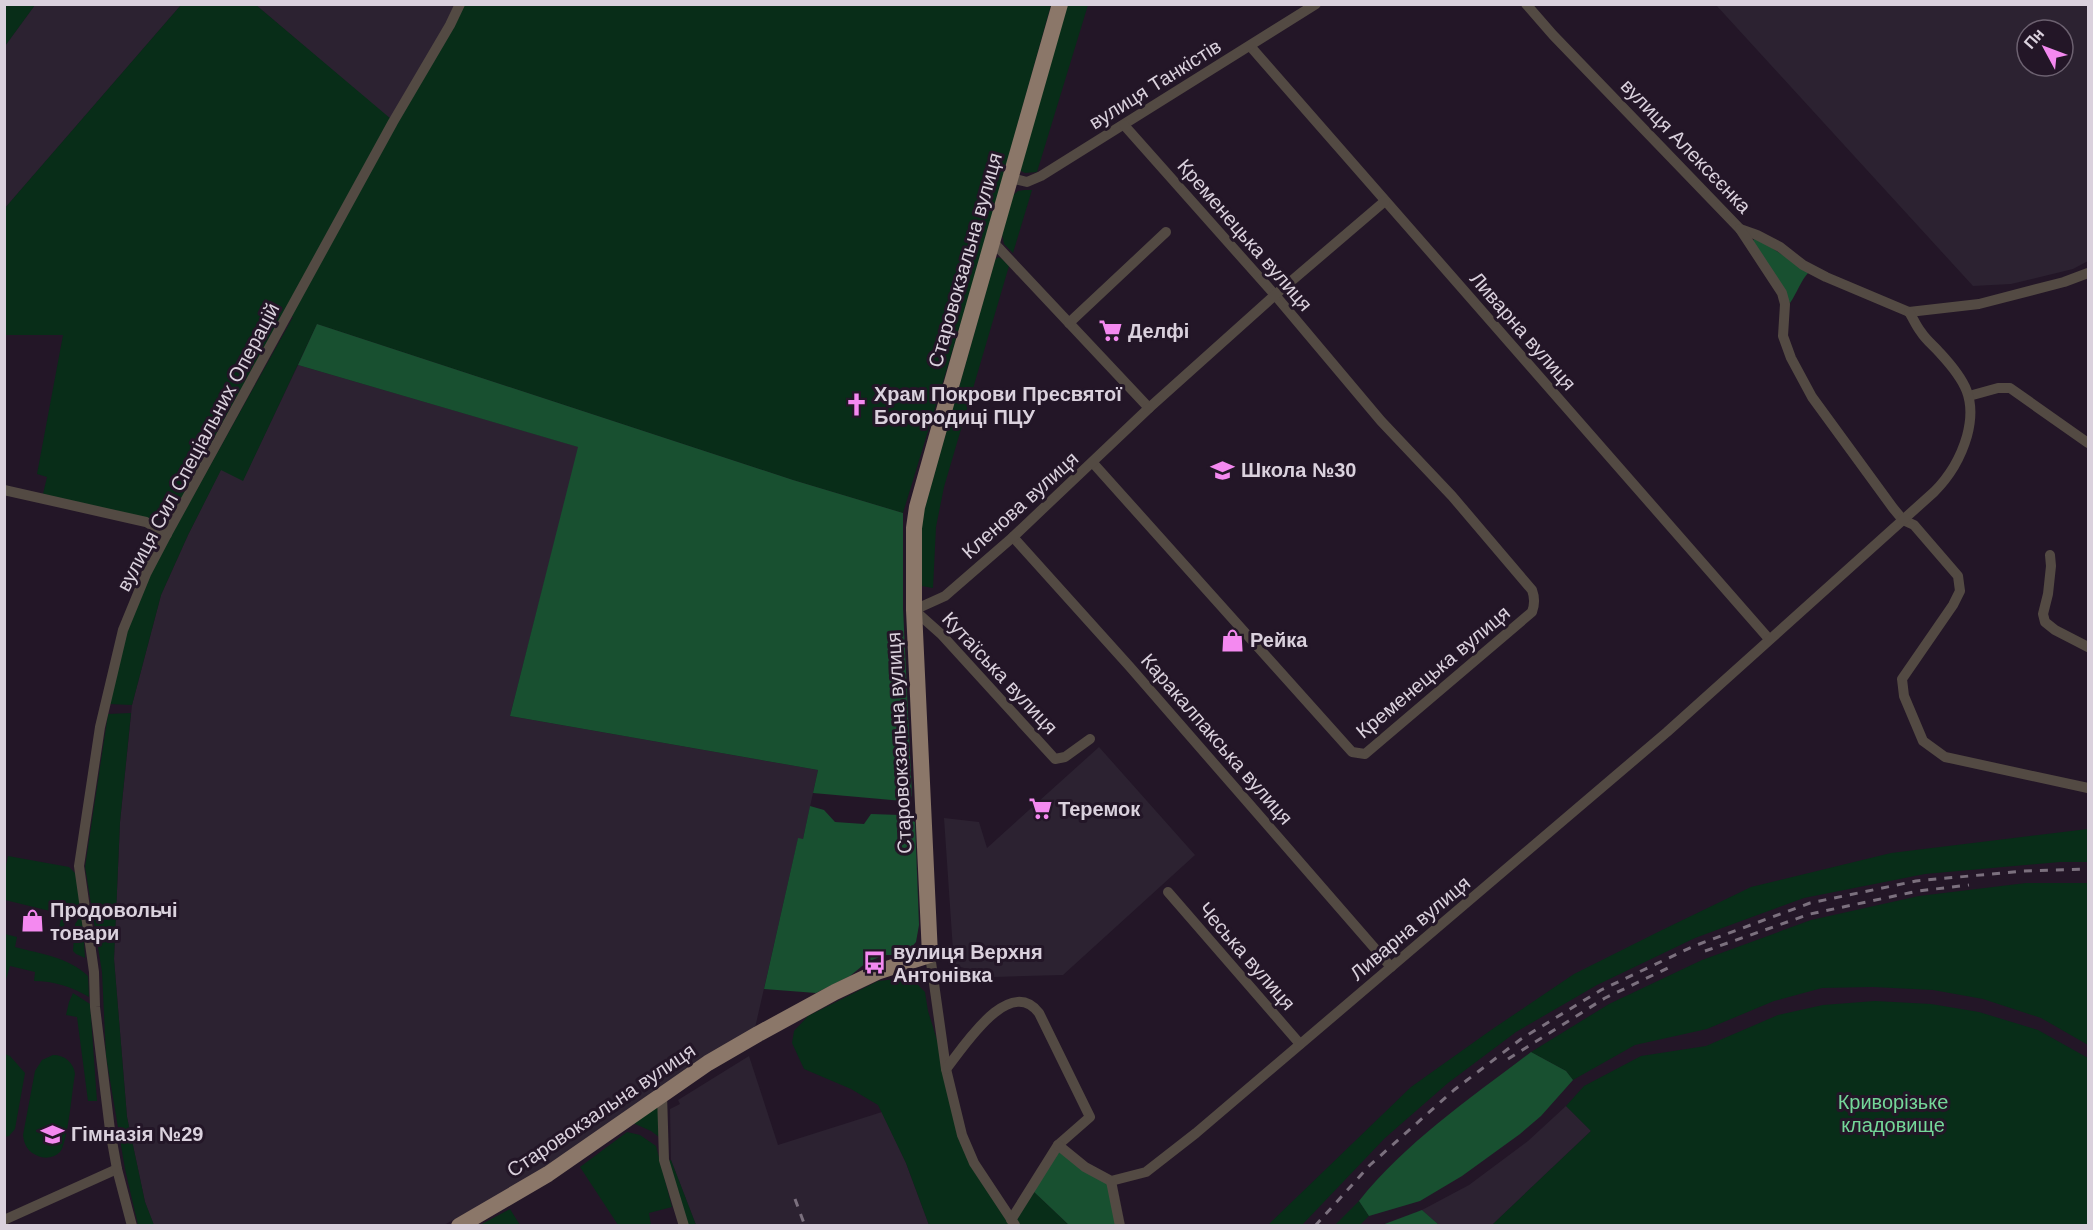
<svg xmlns="http://www.w3.org/2000/svg" width="2093" height="1230" viewBox="0 0 2093 1230" font-family="Helvetica,sans-serif">
	<style>
		.industrial { fill: #2c2231; fill-rule: evenodd }
		.green { fill: #082d18 }
		.forest { fill: #185030 }
		.lines { fill: none; stroke-linecap: round; stroke-linejoin: round }
		.minor { stroke: #534a43; stroke-width: 10 }
		.primary { stroke: #8b7769; stroke-width: 16 }
		.rail { stroke: #7b707e; stroke-width: 3; stroke-dasharray: 8 8; stroke-linecap: butt }
		.labels { text-anchor: middle; stroke-width: 6; stroke-linejoin: round; paint-order: stroke }
		.street-label { font-size: 20px; fill: #dad1dd; stroke: #231627 }
		.poi-label { font-size: 20px; font-weight: bold; fill: #dad1dd; stroke: #231627; text-anchor: start }
		.park-label { font-size: 20px; fill: #74d799; stroke: #231627 }
	</style>
	<rect width="100%" height="100%" fill="#231627"/>
	<g class="industrial">
		<polygon points="35,5 181,5 5,208 5,46"/>
		<polygon points="256,5 460,5 393,122"/>
		<path d="M1716 5H2088V261L2073 269 2011 284 1973 286ZM2027 30H2063V66H2027Z"/>
		<polygon points="298,365 579,447 510,716 818,770 803,839 798,839 755,1028 554,1165 444,1225 154,1226 145,1202 127,1117 114,959 120,822 132,705 161,595 188,535 221,469 243,480"/>
		<polygon points="1099,747 1195,855 1063,975 994,977 954,965 944,818 979,822 987,848"/>
		<polygon points="749,1056 778,1145 882,1112 906,1163 929,1225 696,1225 671,1160 670,1109 680,1104 678,1100"/>
		<polygon points="1566,1106 1591,1131 1492,1225 1439,1225 1422,1210 1469,1185 1528,1141"/>
	</g>
	<g class="green">
		<polygon points="5,4 35,5 5,46 4,5"/>
		<polygon points="181,5 256,5 391,119 180,505 169,517 155,520 43,494 47,477 37,474 63,335 5,335 5,208"/>
		<polygon points="460,5 1051,5 975,277 903,513 793,480 317,324 243,481 221,470 188,535 161,595 132,705 109,704 127,631 149,575 293,317 288,315"/>
		<polygon points="1067,5 1088,5 1037,172 1025,173 1021,171 1020,166"/>
		<polygon points="1024,190 1032,190 1013,253 1004,244 1002,234 1012,196 1018,191"/>
		<polygon points="998,257 1002,259 1009,266 944,487 936,527 933,588 922,586 919,528 995,260"/>
		<polygon points="131,713 120,822 114,959 127,1117 145,1202 154,1225 138,1225 125,1169 106,1056 102,972 85,867 108,714"/>
		<polygon points="2088,829 2088,862 2060,862 1925,874 1804,898 1695,938 1597,985 1516,1032 1448,1083 1385,1138 1302,1225 1268,1225 1411,1087 1491,1030 1574,974 1660,931 1751,887 1891,853"/>
		<polygon points="8,856 69,867 77,875 80,903 67,917 63,928 59,928 62,914 5,900 5,870"/>
		<polygon points="2026,883 2088,883 2088,1045 2041,1018 1983,999 1933,990 1873,987 1822,988 1774,1001 1707,1029 1635,1045 1573,1080 1566,1071 1531,1052 1609,1004 1702,960 1811,920 1919,896"/>
		<polygon points="82,914 85,958 76,954 73,951 75,924"/>
		<path d="M5 934 17 937 15 947C41 954 68 957 88 976L89 997C72 987 54 981 34 981L35 972 10 966 5 983Z"/>
		<polygon points="905,978 917,984 925,992 928,1011 946,1069 962,1135 1011,1220 1031,1189 1069,1225 929,1225 906,1163 878,1105 851,1089 804,1069 792,1043 794,1031 808,1016 878,981"/>
		<polygon points="73,993 90,1004 97,1101 88,1101 77,1017 66,1015 69,1002"/>
		<polygon points="1875,1001 1931,1004 1979,1012 2038,1030 2088,1058 2088,1225 1492,1225 1591,1131 1566,1106 1584,1086 1641,1056 1706,1046 1778,1015 1823,1005"/>
		<polygon points="5,1054 10,1056 25,1073 15,1129 9,1136 5,1137"/>
		<path d="M53 1055C65 1055 74 1063 75 1074 72 1090 68 1142 60 1152 54 1158 45 1159 38 1156 28 1152 24 1145 23 1135L35 1071 42 1060Z"/>
		<polygon points="662,1094 663,1140 651,1131 626,1120"/>
		<polygon points="627,1132 640,1135 656,1146 672,1207 649,1213 651,1225 618,1225 580,1167"/>
		<polygon points="671,1160 696,1225 687,1225 667,1161"/>
		<polygon points="1359,1201 1369,1216 1360,1225 1335,1225"/>
		<polygon points="510,1209 520,1225 480,1225"/>
	</g>
	<g class="forest">
		<path d="M1755 237 1809 272C1801 280 1797 293 1790 303L1752 243Z"/>
		<polygon points="317,324 793,480 903,513 903,608 912,796 903,801 813,793 818,770 510,716 578,447 298,365"/>
		<polygon points="810,806 824,810 835,822 864,824 871,814 900,815 915,822 919,925 916,942 907,952 897,955 885,955 867,962 850,976 816,993 764,989 798,838 803,839"/>
		<path d="M1531 1052 1566 1071 1573 1080 1541 1116 1520 1134 1462 1176 1420 1201 1369 1216 1359 1201C1406 1142 1472 1097 1531 1052Z"/>
		<polygon points="1058,1145 1111,1181 1120,1225 1069,1225 1031,1189"/>
		<polygon points="1422,1210 1439,1225 1382,1225"/>
	</g>
	<g class="lines">
		<g class="minor">
			<polyline points="1526,4 1553,35 1740,229 1757,235 1780,247 1803,265 1826,277 1909,312 1979,304 2064,282 2088,273"/>
			<polyline points="1250,46 1769,639"/>
			<polyline points="1011,178 1027,182 1041,176 1316,4"/>
			<polyline points="1740,229 1782,293 1785,304 1783,336 1791,358 1812,397 1893,508 1903,520 1914,525 1958,576 1960,591 1953,605 1902,679 1904,696 1923,741 1945,757 2088,788"/>
			<polyline points="993,242 1149,408"/>
			<polyline points="1069,323 1166,232"/>
			<polyline points="1969,396 1998,388 2010,388 2088,443"/>
			<path d="M1093 463 1352 752 1365 754 1532 612C1535 604 1535 598 1532 590L1452 496 1381 421 1275 295 1124 125"/>
			<polyline points="4,490 146,522 167,534"/>
			<polyline points="1013,537 1130,667 1391,967"/>
			<polyline points="2050,555 2051,566 2048,594 2043,614 2045,622 2055,630 2088,647"/>
			<polyline points="1090,739 1065,757 1055,759 941,634 914,610 945,596 1013,537 1149,408 1275,295 1385,201"/>
			<polyline points="1168,892 1300,1044"/>
			<polyline points="930,955 946,1069 962,1135 974,1163 1015,1225"/>
			<path d="M946 1069C963 1048 1009 974 1039 1013L1090 1117 1058 1145 1011 1220"/>
			<polyline points="662,1094 664,1160 684,1226"/>
			<path d="M1058 1145 1085 1167 1111 1181 1146 1172 1196 1133 1667 732 1934 492C1950 476 1961 457 1967 436 1977 399 1965 380 1940 353 1934 346 1926 340 1921 332 1916 326 1913 318 1909 312"/>
			<polyline points="1111,1181 1120,1226"/>
			<polyline points="4,1220 117,1169"/>
			<polyline points="132,1226 117,1169 110,1130 95,1007 94,972 79,866 100,727 123,630 146,574 167,534 393,122 450,25 460,4"/>
		</g>
		<polyline class="primary" points="459,1226 548,1174 708,1063 758,1034 835,992 877,972 930,955 914,610 914,528 917,507 949,393 1060,4"/>
		<g class="rail">
			<polyline points="1705,951 1810,914 1918,891 1969,885"/>
			<polyline points="1508,1059 1605,998 1670,967"/>
			<polyline points="795,1199 805,1226"/>
			<polyline points="1315,1226 1370,1165 1454,1090 1521,1039 1601,990 1694,946 1810,903 1916,881 2023,871 2088,869"/>
		</g>
	</g>
	<defs>
		<symbol id="supermarket-bare" viewBox="-9 -9 18 18"><path d="M-6-5.5h2.5l.6 2H6L4.5 2H-2.5L-4.4-4H-6ZM-1.5 3.2a1.3 1.3 0 1 0 .1 0ZM3 3.2a1.3 1.3 0 1 0 .1 0Z" fill="#f489f0" stroke="#231627" stroke-width="2.5" paint-order="stroke"/></symbol>
		<symbol id="church-bare" viewBox="-9 -9 18 18"><path d="M-1.2-6h2.4v3.5h3.3v2.4h-3.3V6h-2.4V-.1h-3.3v-2.4h3.3Z" fill="#f489f0" stroke="#231627" stroke-width="2.5" paint-order="stroke"/></symbol>
		<symbol id="school-bare" viewBox="-9 -9 18 18"><path d="M0-5L7-2L0 1L-7-2ZM-4 1L0 2.5L4 1V4Q0 6-4 4Z" fill="#f489f0" stroke="#231627" stroke-width="2.5" paint-order="stroke"/></symbol>
		<symbol id="shop-bare" viewBox="-9 -9 18 18"><path d="M-5-2.5h2.3a2.7 3.5 0 0 1 5.4 0H5L5.5 6h-11ZM-1.5-2.5h3a1.5 2.3 0 0 0-3 0Z" fill="#f489f0" stroke="#231627" stroke-width="2.5" paint-order="stroke"/></symbol>
		<symbol id="bus-bare" viewBox="-9 -9 18 18"><path d="M-5-6H5V4H4V6H2V4H-2V6H-4V4H-5ZM-3.5-4V0h7V-4ZM-3.5 1.2v1.5H-2V1.2ZM2 1.2v1.5H3.5V1.2Z" fill="#f489f0" stroke="#231627" stroke-width="2.5" paint-order="stroke"/></symbol>
	</defs>
	<g fill-rule="evenodd">
		<use href="#supermarket-bare" x="1094" y="314" width="33" height="33"/>
		<use href="#church-bare" x="840" y="388" width="33" height="33"/>
		<use href="#school-bare" x="1206" y="454" width="33" height="33"/>
		<use href="#shop-bare" x="1216" y="624" width="33" height="33"/>
		<use href="#supermarket-bare" x="1024" y="792" width="33" height="33"/>
		<use href="#shop-bare" x="16" y="904" width="33" height="33"/>
		<use href="#bus-bare" x="858" y="946" width="33" height="33"/>
		<use href="#school-bare" x="36" y="1118" width="33" height="33"/>
	</g>
	<g class="labels">
		<g class="street-label">
			<text transform="translate(1155 84) rotate(-32)" y="7">вулиця Танкістів</text>
			<text transform="translate(1686 146) rotate(46)" y="7">вулиця Алексєєнка</text>
			<text transform="translate(1245 235) rotate(49)" y="7">Кременецька вулиця</text>
			<text transform="translate(965 260) rotate(-74)" y="7">Старовокзальна вулиця</text>
			<text transform="translate(1523 331) rotate(49)" y="7">Ливарна вулиця</text>
			<text transform="translate(198 447) rotate(-62)" y="7">вулиця Сил Спеціальних Операцій</text>
			<text transform="translate(1020 505) rotate(-42)" y="7">Кленова вулиця</text>
			<text transform="translate(1433 672) rotate(-40)" y="7">Кременецька вулиця</text>
			<text transform="translate(1000 673) rotate(47)" y="7">Кутаїська вулиця</text>
			<text transform="translate(1217 739) rotate(49)" y="7">Каракалпакська вулиця</text>
			<text transform="translate(899 743) rotate(-93)" y="7">Старовокзальна вулиця</text>
			<text transform="translate(1410 928) rotate(-40)" y="7">Ливарна вулиця</text>
			<text transform="translate(1247 956) rotate(49)" y="7">Чеська вулиця</text>
			<text transform="translate(601 1110) rotate(-34)" y="7">Старовокзальна вулиця</text>
		</g>
		<g class="poi-label">
			<text x="1128" y="338">Делфі</text>
			<text x="874" y="401">Храм Покрови Пресвятої<tspan x="874" dy="23">Богородиці ПЦУ</tspan></text>
			<text x="1241" y="477">Школа №30</text>
			<text x="1250" y="647">Рейка</text>
			<text x="1058" y="816">Теремок</text>
			<text x="50" y="917">Продовольчі<tspan x="50" dy="23">товари</tspan></text>
			<text x="893" y="959">вулиця Верхня<tspan x="893" dy="23">Антонівка</tspan></text>
			<text x="71" y="1141">Гімназія №29</text>
		</g>
		<g class="park-label">
			<text x="1893" y="1109">Криворізьке<tspan x="1893" dy="23">кладовище</tspan></text>
		</g>
	</g>
	<rect width="2093" height="1230" fill="none" stroke="#dad1dd" stroke-width="12"/>
	<g transform="translate(2045 48) rotate(311)"><circle r="28" fill="#231627" stroke="#6c6170" stroke-width="1.5"/>
	<path d="M0-4.5L10 22L0 15L-10 22Z" fill="#f489f0"/>
	<text y="-9" font-size="16" font-weight="bold" text-anchor="middle" fill="#dad1dd">Пн</text>
	</g>
</svg>
